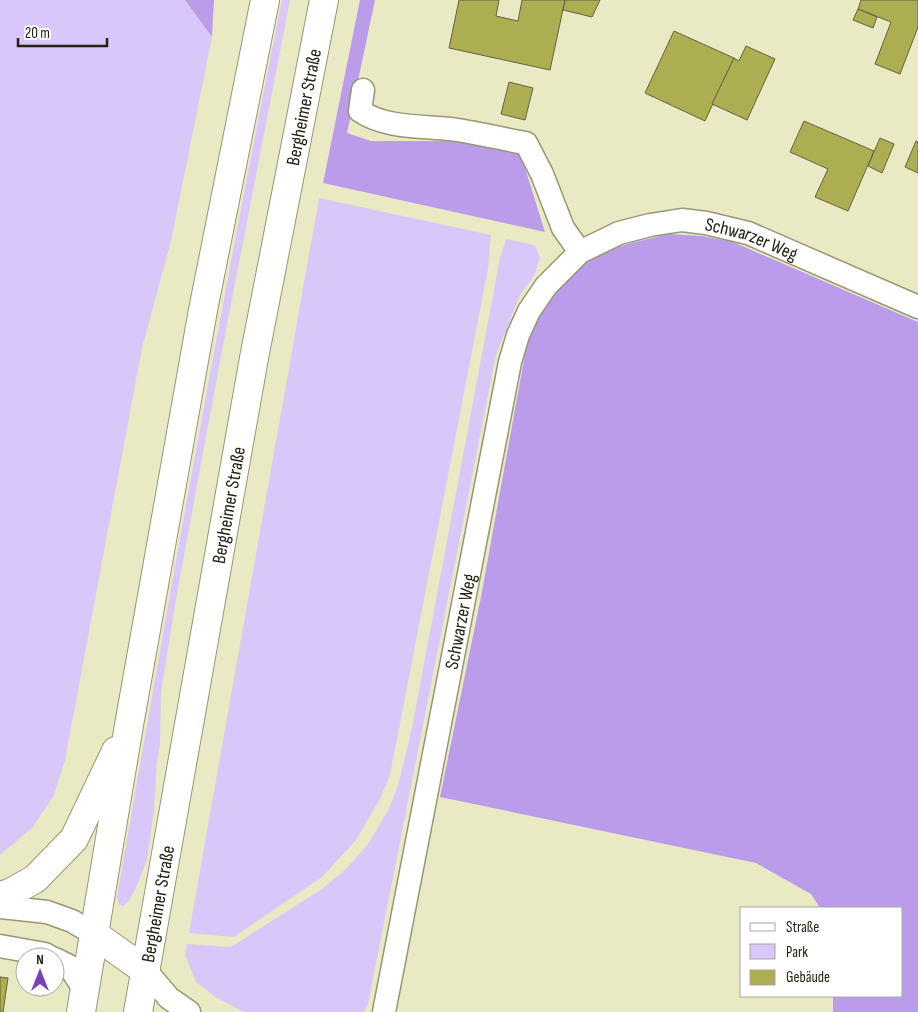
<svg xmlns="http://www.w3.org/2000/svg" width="918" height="1012" viewBox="0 0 918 1012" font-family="'Sofia Sans Condensed',sans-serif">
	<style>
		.green { fill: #d8c7f8 }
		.forest { fill: #ba9ceb }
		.building { fill: #adad52; stroke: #636342 }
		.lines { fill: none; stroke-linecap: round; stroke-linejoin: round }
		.street-casing { stroke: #969774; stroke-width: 25 }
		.primary-casing { stroke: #969774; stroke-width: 30 }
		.street { stroke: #fff; stroke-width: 22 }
		.primary { stroke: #fff; stroke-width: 28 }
		.labels { text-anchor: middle; stroke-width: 4; stroke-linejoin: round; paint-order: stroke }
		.street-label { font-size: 19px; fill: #212114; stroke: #fff }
	</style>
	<rect width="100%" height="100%" fill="#e9eac4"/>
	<g class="green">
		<polygon points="0,0 185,0 212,37 171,241 142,348 65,760 54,795 33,827 0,855"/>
		<path d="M282 0H290L221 356 176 599 161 693 160 744 157 761 154 809 147 860 136 888 128 902 123 906 119 905 117 897C169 597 222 298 282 0Z"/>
		<polygon points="319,198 491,235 488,269 390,775 380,799 356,840 322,877 234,937 189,933"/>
		<polygon points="506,239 535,245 540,258 534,276 520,295 496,355 368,1004 364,1012 244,1012 217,998 196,982 185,955 187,944 231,947 322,889 346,869 368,844 389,809 399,782 412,728 500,258"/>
	</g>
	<g class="forest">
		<polygon points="185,0 214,0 212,37"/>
		<polygon points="360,0 375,0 347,133 371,141 462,141 521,155 545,232 323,183"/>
		<path d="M669 234 702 236 733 242 918 322V1012H833V996H902V908H820L811 894 756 863 440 797 481 597 527 343C546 301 568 267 613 249 630 242 650 239 669 234Z"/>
	</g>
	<g class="building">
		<polygon points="459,0 499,0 496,16 518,21 522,0 565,0 550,70 449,48"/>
		<polygon points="565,0 600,0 592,17 563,10"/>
		<polygon points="861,0 918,0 918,27 900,74 875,64 891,22 858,9"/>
		<polygon points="858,9 877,17 873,28 853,20"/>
		<polygon points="674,31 734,58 705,121 645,93"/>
		<polygon points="746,46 775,59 747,120 712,104 734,58 739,61"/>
		<polygon points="509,82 533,88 525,120 501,114"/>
		<polygon points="804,121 874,151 848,211 815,197 828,169 790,152"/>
		<polygon points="880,138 894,144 882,173 868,166"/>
		<polygon points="916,141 918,142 918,173 905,167"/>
		<polygon points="0,977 8,978 3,1012 0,1012"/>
	</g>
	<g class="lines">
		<defs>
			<g id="street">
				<path d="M363 90 360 111C385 128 421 126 450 129 475 132 501 139 526 143L542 174 563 228 580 252"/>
				<polyline points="0,907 47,912 72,921 94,934"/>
				<polyline points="0,946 45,954 50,957"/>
				<polyline points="55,959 69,966 84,989"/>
				<polyline points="146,971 169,998 189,1012"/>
				<path id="s1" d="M384 1012 510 362 518 335 529 311 546 286 580 252 619 233 650 225 682 220 706 223 748 233 918 307"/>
			</g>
			<g id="primary">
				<polyline points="0,896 10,893 35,879 74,839 116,751"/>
				<polyline points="94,934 146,971"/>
				<polyline points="81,1012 129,725 203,310 265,0"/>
				<path id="s2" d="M138 1012 254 358 324 0"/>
			</g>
		</defs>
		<use href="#street" class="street-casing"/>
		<use href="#primary" class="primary-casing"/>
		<use href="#street" class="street"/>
		<use href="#primary" class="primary"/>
	</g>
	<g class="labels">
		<g class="street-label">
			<text dy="7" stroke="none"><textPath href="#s2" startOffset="920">Bergheimer Straße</textPath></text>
			<text dy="7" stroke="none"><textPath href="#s1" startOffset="975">Schwarzer Weg</textPath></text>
			<text dy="7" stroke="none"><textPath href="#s2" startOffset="515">Bergheimer Straße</textPath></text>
			<text dy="7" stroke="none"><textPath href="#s1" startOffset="398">Schwarzer Weg</textPath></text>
			<text dy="7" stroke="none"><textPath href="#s2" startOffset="110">Bergheimer Straße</textPath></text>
		</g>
	</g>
	<rect x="740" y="907" width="162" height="90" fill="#ffffff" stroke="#a6a6a1"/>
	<rect x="750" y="923" width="25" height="8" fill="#ffffff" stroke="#a6a6a1"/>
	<text x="786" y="932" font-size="15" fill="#212114">Straße</text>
	<rect x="750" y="944" width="25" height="15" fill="#d8c7f8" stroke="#a6a6a1"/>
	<text x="786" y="957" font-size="15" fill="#212114">Park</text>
	<rect x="750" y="970" width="25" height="15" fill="#adad52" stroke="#a6a6a1"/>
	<text x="786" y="982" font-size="15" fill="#212114">Gebäude</text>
	<g transform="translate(40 972)"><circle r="24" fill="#ffffff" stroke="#a6a6a1"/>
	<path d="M0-4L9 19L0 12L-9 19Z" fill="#7843ba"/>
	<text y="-8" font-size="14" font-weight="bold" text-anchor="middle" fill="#212114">N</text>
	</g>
	<path d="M18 38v8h89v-8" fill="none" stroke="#212114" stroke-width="2.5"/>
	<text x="25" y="38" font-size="15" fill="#212114" stroke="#ffffff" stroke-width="4" paint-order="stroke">20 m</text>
</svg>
